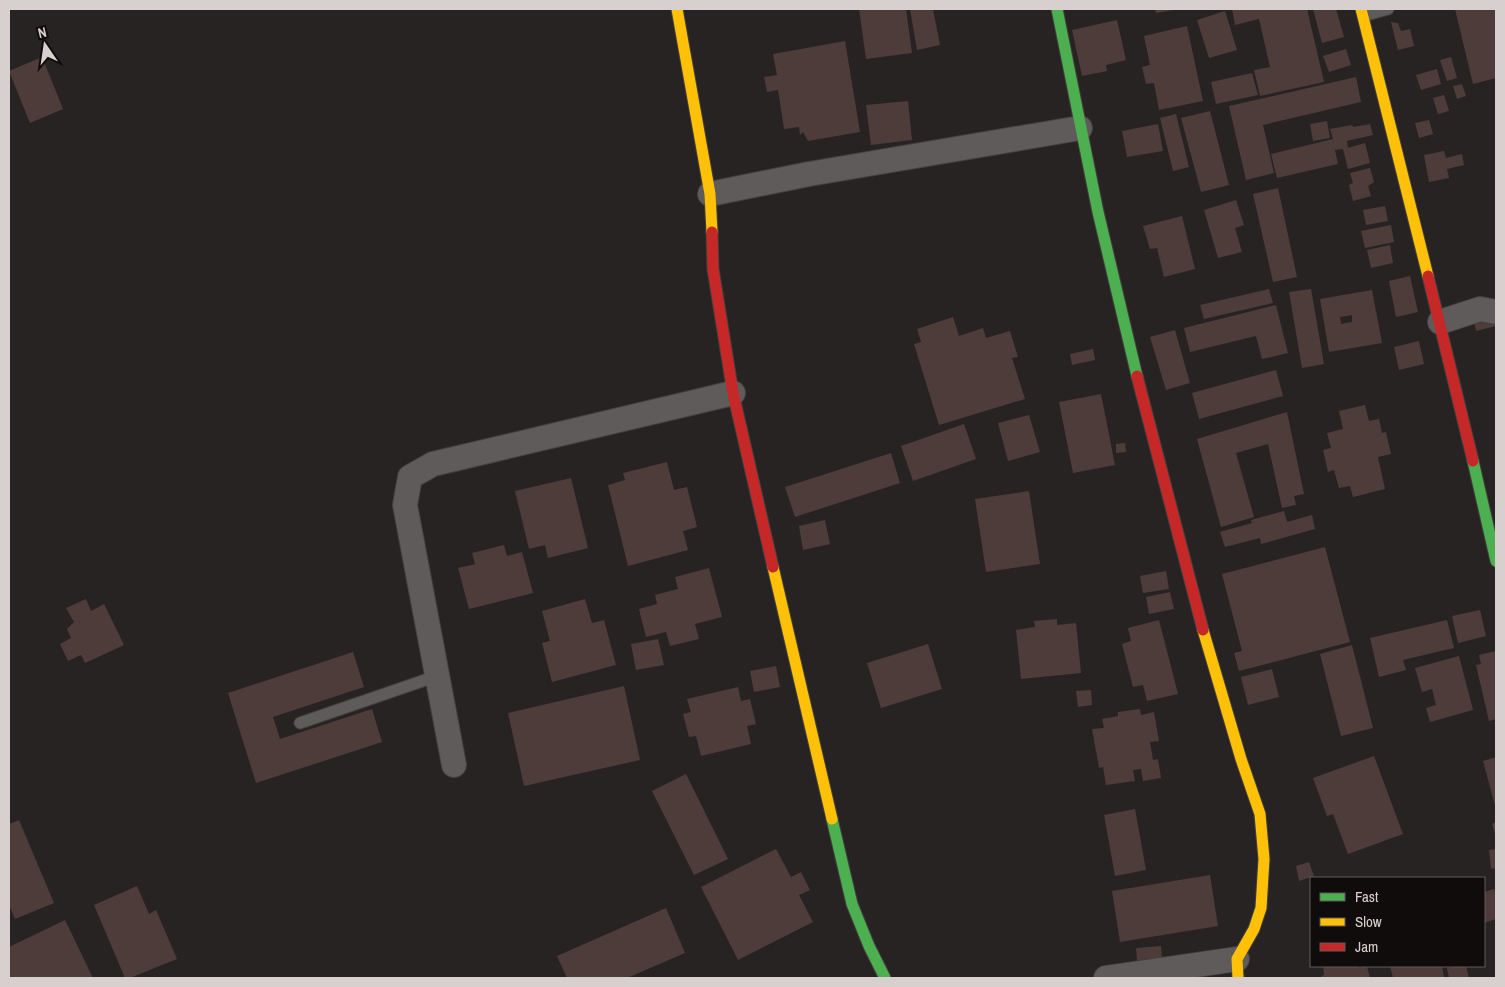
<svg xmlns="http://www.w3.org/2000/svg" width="1505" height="987" viewBox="0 0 1505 987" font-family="'Archivo Narrow',sans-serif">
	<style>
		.building { fill: #4e3c3a; fill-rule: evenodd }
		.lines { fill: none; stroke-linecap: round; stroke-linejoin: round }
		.lane-casing { stroke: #44403f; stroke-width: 13 }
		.street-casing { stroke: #44403f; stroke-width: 26 }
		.fast-casing { stroke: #44403f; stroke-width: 13 }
		.slow-casing { stroke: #44403f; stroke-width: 13 }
		.jam-casing { stroke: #44403f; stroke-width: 13 }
		.lane { stroke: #5f5b5b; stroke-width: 11 }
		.street { stroke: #5f5b5b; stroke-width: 24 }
		.fast { stroke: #4caf50; stroke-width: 11 }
		.slow { stroke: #ffc107; stroke-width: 11 }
		.jam { stroke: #c62828; stroke-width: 11 }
	</style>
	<rect width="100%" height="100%" fill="#282323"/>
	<g class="building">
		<polygon points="859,9 906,9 912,53 866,59"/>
		<polygon points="910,9 933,9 940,45 917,50"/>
		<polygon points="1155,9 1174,9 1174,10 1156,13"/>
		<polygon points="1232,9 1307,9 1324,82 1260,96 1254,70 1270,67 1259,19 1235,25"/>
		<polygon points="1313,9 1336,9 1344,37 1322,43"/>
		<polygon points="1455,9 1496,9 1496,78 1473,84"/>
		<polygon points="1225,11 1237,50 1209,58 1197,20"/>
		<polygon points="1117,20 1126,60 1106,65 1107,71 1082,76 1072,30"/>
		<polygon points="1391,22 1398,23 1401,31 1410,29 1414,46 1398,50"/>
		<polygon points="1187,26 1203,101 1159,110 1154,83 1146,84 1142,67 1150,65 1144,36"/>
		<polygon points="845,41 860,132 808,141 803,132 800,135 799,127 784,129 778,90 767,92 764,77 777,75 773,54"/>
		<polygon points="1346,49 1351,65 1329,72 1323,56"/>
		<polygon points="42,57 63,109 30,123 9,71"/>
		<polygon points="1451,57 1457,78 1447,81 1440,60"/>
		<polygon points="1437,69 1441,84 1421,90 1416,75"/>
		<polygon points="1252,73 1258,95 1216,104 1211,82"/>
		<polygon points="1356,77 1361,102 1263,125 1274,173 1246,180 1229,106"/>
		<polygon points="1462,84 1466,96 1457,99 1453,86"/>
		<polygon points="1444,95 1449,111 1438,114 1433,98"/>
		<polygon points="908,101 912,140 871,145 866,105"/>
		<polygon points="1210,111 1229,185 1201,192 1181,118"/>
		<polygon points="1176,114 1189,167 1173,171 1160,118"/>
		<polygon points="1429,120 1433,134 1419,138 1415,123"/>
		<polygon points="1327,121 1330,138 1313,141 1310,124"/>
		<polygon points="1158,124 1163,151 1127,157 1122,131"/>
		<polygon points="1370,124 1373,135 1347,141 1348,148 1365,143 1370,163 1348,169 1343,149 1335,150 1338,164 1277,178 1271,154 1333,139 1330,129 1352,125 1353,127"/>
		<polygon points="1444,151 1446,158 1462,154 1464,165 1447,169 1449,178 1429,182 1424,155"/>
		<polygon points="1370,168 1374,182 1368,186 1371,196 1353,201 1349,185 1353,183 1350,173"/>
		<polygon points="1278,188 1297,277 1273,282 1253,194"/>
		<polygon points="1236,200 1244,225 1235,228 1242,252 1218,258 1204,210"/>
		<polygon points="1385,206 1388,221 1366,225 1363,210"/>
		<polygon points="1182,216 1195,269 1164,277 1157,248 1150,249 1143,226"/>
		<polygon points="1391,225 1394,242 1365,248 1361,231"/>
		<polygon points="1390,245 1393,263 1371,268 1367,250"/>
		<polygon points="1410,276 1418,312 1396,317 1389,281"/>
		<polygon points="1269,289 1273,303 1204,319 1200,305"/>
		<polygon points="1311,289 1324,364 1302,368 1289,292"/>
		<path d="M1372 290 1382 343 1329 352 1320 299ZM1352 315V322L1341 324 1340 317Z"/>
		<polygon points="1276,305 1288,353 1262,359 1256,336 1190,352 1184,328"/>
		<polygon points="1494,315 1496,326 1476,331 1474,320"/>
		<polygon points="953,317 959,336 983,328 986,338 1010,331 1018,357 1012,358 1025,399 939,425 914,344 921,342 917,329"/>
		<polygon points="1175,330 1190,383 1166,390 1150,337"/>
		<polygon points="1419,341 1424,364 1399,370 1394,347"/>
		<polygon points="1093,349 1095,360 1072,365 1070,354"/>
		<polygon points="1276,370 1283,396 1199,419 1192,393"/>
		<polygon points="1101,394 1115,465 1073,473 1059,402"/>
		<polygon points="1365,405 1369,421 1379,419 1382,433 1386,432 1391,454 1378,457 1385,489 1353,497 1350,486 1339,488 1334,470 1328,472 1323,450 1331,448 1327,433 1343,429 1339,411"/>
		<polygon points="1287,412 1304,494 1294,496 1296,505 1282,508 1268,444 1236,453 1254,517 1221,527 1197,439"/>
		<polygon points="1029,415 1040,452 1008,461 998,423"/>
		<polygon points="964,424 976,459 913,481 901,446"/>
		<polygon points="1125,443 1126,452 1116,453 1116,444"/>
		<polygon points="891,453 900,483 795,517 785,487"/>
		<polygon points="667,462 674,490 687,487 697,527 683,531 688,550 628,566 608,485 625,480 623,473"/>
		<polygon points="571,478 588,548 548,558 545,545 529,549 515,491"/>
		<polygon points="1029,491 1040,564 986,572 975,499"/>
		<polygon points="1284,511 1287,522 1312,515 1315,529 1261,544 1260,538 1225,547 1220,532 1252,523 1251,520"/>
		<polygon points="825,520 830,544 803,550 799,526"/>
		<polygon points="504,545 507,556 522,552 533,593 469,609 458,568 475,564 472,553"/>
		<polygon points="1325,547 1350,642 1239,671 1234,653 1242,651 1222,574"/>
		<polygon points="709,568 722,617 695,624 699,639 670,646 666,632 646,637 639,609 657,604 655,595 678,589 675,577"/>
		<polygon points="1166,571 1169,589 1143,593 1140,576"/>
		<polygon points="1170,592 1174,609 1149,614 1146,597"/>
		<polygon points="86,599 91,611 104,604 124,645 85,663 81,655 68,661 60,644 71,638 67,629 74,622 66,608"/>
		<polygon points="585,599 592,623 604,620 616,665 552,682 542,643 550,641 542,611"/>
		<polygon points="1480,610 1486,636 1458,643 1452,616"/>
		<polygon points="1057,619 1057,625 1076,623 1081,673 1021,679 1016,630 1035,627 1034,621"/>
		<polygon points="1159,620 1178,694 1147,701 1143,685 1133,687 1122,644 1131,641 1128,628"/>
		<polygon points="1447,620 1454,648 1403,660 1406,670 1379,677 1370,638"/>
		<polygon points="658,639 664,665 636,670 631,644"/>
		<polygon points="928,644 942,689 881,708 867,663"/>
		<polygon points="1352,645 1373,728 1341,736 1320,654"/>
		<polygon points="1496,651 1496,719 1489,721 1476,665 1481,664 1479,655"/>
		<polygon points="353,652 364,687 273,717 280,739 372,709 382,742 256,783 228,693"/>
		<polygon points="1459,656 1473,710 1430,722 1426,708 1436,705 1432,689 1422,692 1415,668"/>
		<polygon points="776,666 780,687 754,692 750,671"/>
		<polygon points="1272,669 1279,697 1248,705 1241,677"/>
		<polygon points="624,686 640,760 524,786 508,713"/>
		<polygon points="738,687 741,701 750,699 756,724 747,726 751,744 701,756 696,736 689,737 683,714 691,712 687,699"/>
		<polygon points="1091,690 1092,705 1078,707 1076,691"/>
		<polygon points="1140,709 1141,715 1154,712 1159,741 1150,742 1153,760 1158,759 1161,778 1143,781 1141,769 1133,770 1135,781 1106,785 1103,767 1099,768 1092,729 1104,728 1102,719 1118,716 1118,712"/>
		<polygon points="1374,756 1403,834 1348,854 1333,814 1327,816 1313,778"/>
		<polygon points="1496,757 1496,809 1483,761"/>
		<polygon points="686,774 728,859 694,875 652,791"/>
		<polygon points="1135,809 1146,870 1115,876 1104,815"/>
		<polygon points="19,820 54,903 15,919 9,905 9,824"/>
		<polygon points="1496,822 1496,837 1492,824"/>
		<polygon points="776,849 791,877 801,872 810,890 799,895 813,922 738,960 701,887"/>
		<polygon points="1496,849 1496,868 1491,869 1489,850"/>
		<polygon points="1309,862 1314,876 1299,881 1296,866"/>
		<polygon points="1210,875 1218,926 1120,942 1112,891"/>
		<polygon points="137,886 149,914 156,910 177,959 130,978 125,978 94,905"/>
		<polygon points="1494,889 1496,896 1496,919 1484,923 1484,892"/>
		<polygon points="666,908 685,953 627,978 567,978 557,956"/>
		<polygon points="65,920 93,978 9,978 9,947"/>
		<polygon points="1161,946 1162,958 1137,961 1136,948"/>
		<polygon points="1323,966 1358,966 1359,968 1367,966 1370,978 1322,978 1321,976 1324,975"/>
		<polygon points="1390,966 1442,966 1444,978 1393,978"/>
		<polygon points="1456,966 1466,966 1469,978 1449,978 1447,968"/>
	</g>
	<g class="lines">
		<defs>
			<g id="lane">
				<polyline points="1363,16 1388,9"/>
				<polyline points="300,723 437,676"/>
			</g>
			<g id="street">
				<polyline points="710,194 809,174 1080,128"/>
				<polyline points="1440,322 1480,309 1496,312"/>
				<polyline points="454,765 405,505 410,477 433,464 733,393"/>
				<polyline points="1106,978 1237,959"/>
			</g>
			<g id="fast">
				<polyline points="1057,9 1098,212 1137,376"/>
				<polyline points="1473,461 1496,561"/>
				<polyline points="832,819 852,904 869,946 885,978"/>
			</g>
			<g id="slow">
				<polyline points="677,9 710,194 712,232"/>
				<polyline points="1361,9 1428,276"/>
				<polyline points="773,567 832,819"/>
				<polyline points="1203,630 1241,759 1260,814 1264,859 1261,908 1254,929 1237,959 1238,978"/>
			</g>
			<g id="jam">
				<polyline points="712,232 713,269 733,393 773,567"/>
				<polyline points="1428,276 1473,461"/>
				<polyline points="1137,376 1203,630"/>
			</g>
		</defs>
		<use href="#lane" class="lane-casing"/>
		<use href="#street" class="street-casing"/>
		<use href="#fast" class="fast-casing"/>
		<use href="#slow" class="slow-casing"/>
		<use href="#jam" class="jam-casing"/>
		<use href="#lane" class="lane"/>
		<use href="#street" class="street"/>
		<use href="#fast" class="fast"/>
		<use href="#slow" class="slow"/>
		<use href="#jam" class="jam"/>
	</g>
	<rect width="1505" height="987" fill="none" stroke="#d7d0cf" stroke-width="20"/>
	<rect x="1310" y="877" width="175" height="90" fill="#110c0c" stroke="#605a5a"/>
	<rect x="1320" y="893" width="25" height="8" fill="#4caf50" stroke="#605a5a"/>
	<text x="1355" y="902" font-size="15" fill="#d7d0cf">Fast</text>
	<rect x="1320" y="918" width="25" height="8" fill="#ffc107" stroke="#605a5a"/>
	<text x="1355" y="927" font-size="15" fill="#d7d0cf">Slow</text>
	<rect x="1320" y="943" width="25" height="8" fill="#c62828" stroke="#605a5a"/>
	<text x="1355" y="952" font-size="15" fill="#d7d0cf">Jam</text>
	<g transform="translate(45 45) rotate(347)" stroke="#110c0c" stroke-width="4" paint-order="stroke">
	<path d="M0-4L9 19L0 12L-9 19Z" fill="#d7d0cf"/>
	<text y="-8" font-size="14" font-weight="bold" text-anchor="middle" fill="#d7d0cf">N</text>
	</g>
</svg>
